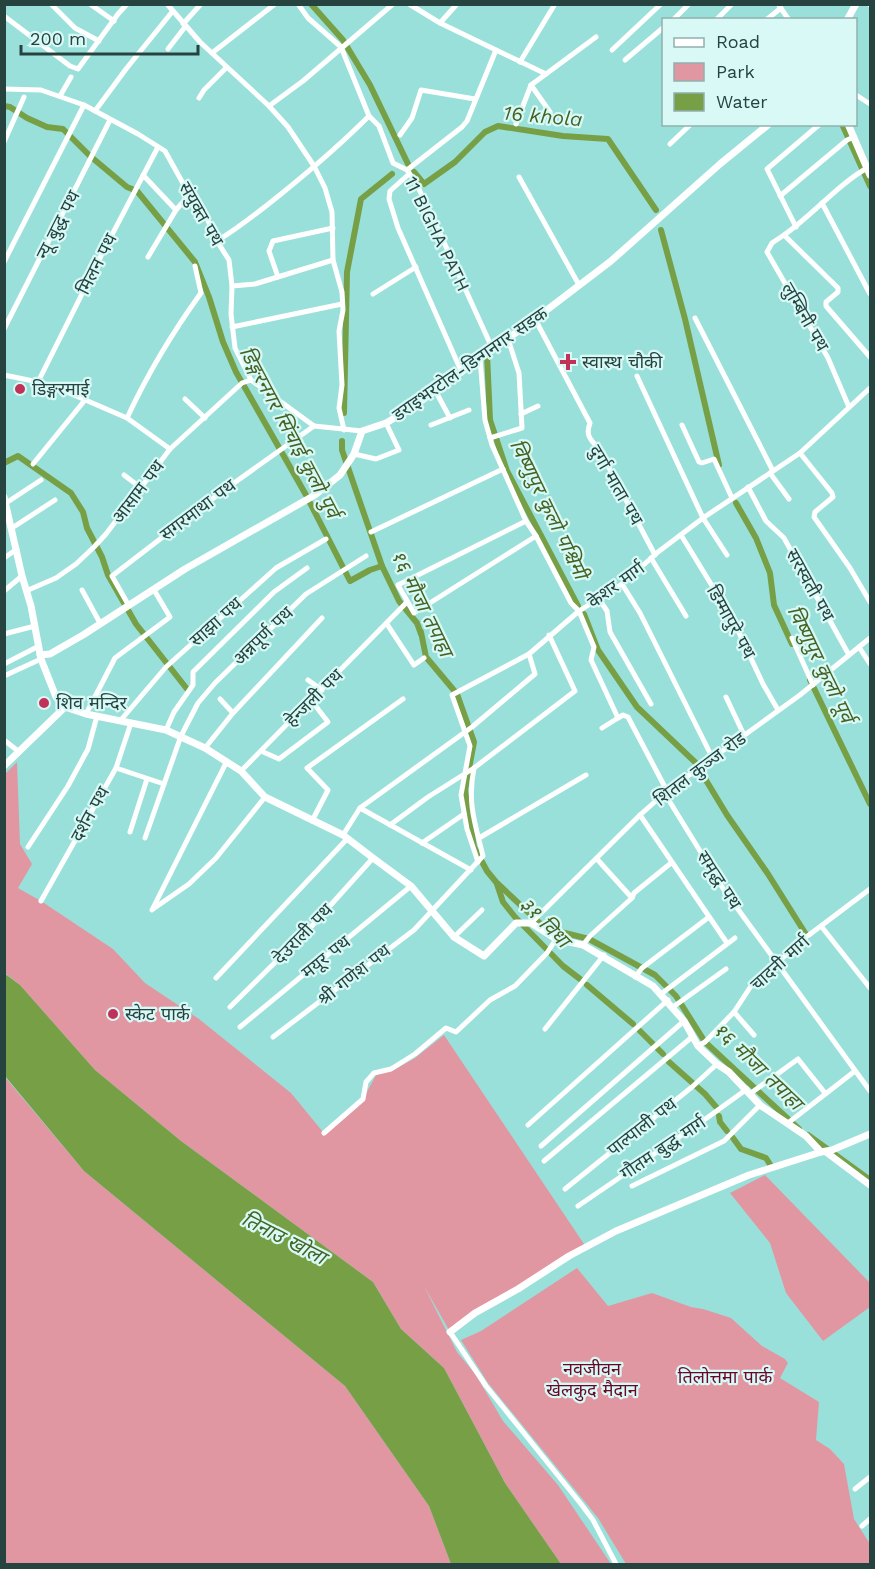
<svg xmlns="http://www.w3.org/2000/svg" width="875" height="1569" viewBox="0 0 875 1569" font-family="'Work Sans','Noto Sans Devanagari',sans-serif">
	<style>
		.green { fill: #e197a2 }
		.water { fill: #77a046 }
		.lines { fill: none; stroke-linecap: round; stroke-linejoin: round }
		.canal { stroke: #77a046; stroke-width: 6 }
		.minor { stroke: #fff; stroke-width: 5 }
		.tertiary { stroke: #fff; stroke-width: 7 }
		.poi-dot { fill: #c13259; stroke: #d8f9f6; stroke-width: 2 }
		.labels { text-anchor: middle; stroke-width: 4.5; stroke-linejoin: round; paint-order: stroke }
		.street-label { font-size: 18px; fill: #264340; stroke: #d8f9f6 }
		.poi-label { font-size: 18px; fill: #264340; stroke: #d8f9f6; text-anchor: start }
		.park-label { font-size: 18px; fill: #680828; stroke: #d8f9f6 }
		.water-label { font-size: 20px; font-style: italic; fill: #466223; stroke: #d8f9f6 }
	</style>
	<rect width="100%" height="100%" fill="#9ae0da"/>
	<g class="green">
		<polygon points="17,762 20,844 32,864 18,888 41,901 113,949 145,983 199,1019 291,1093 323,1132 363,1099 376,1075 383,1072 392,1071 415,1058 444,1035 586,1247 450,1332 424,1286 457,1352 476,1375 503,1421 558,1485 611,1564 561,1564 505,1483 444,1368 401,1329 373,1282 181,1141 95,1070 20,985 5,973 4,775"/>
		<polygon points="4,1076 84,1171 345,1386 429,1506 451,1564 5,1564"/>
		<polygon points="765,1175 870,1283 870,1307 823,1341 786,1293 770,1243 730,1193"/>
		<polygon points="577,1268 608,1306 652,1293 691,1307 703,1309 731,1318 762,1346 785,1359 788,1363 780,1378 819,1402 816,1440 830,1449 844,1464 854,1519 870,1544 870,1564 626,1564 598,1518 488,1383 461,1340 481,1331"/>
	</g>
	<polygon class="water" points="4,973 20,985 95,1070 181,1141 373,1282 401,1329 444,1368 505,1483 561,1564 451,1564 429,1506 345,1386 84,1171 5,1076"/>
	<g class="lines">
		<g class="canal">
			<polyline points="311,4 343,40 370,85 408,164"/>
			<polyline points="4,106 10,107 27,118 47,127 63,129 90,156 127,187 137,191 195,262 209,297 223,342 236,372 306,495 350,581 370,570 382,566"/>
			<polyline points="842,124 870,186"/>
			<polyline points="414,172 424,184 455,162 485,132 498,126 563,136 608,139 656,210"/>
			<polyline points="661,230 685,319 719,465"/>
			<polyline points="487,354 490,420 507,471 578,606"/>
			<polyline points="344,413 347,272 361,199 392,174"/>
			<polyline points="342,441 342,450 382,566 399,601 417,623 421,634"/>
			<polyline points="4,463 18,456 71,493 83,512 87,528 102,557 108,575 136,624 187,689"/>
			<polyline points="736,503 756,538 770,573 774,605 792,644"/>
			<polyline points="584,614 598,650 637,707 697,764"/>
			<polyline points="421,632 426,657 457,694 474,742 465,790 474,847 487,871 496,882 545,928 589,939 655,975 676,996 705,1042 799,1129"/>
			<polyline points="810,680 870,804"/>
			<polyline points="701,772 727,815 768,874 807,936"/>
			<polyline points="497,884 503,902 515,917 563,966 580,979"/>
			<polyline points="587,985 633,1024"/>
			<polyline points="640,1031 663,1054"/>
			<polyline points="669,1062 705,1094 717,1108"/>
			<polyline points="719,1116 720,1122 727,1131"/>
			<polyline points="808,1135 870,1180"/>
			<polyline points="733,1138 741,1149 766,1158 771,1166"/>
		</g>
		<g class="minor">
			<polyline points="51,4 75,28 99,41"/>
			<polyline points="90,4 114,21"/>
			<polyline points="167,4 200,42 269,106 288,127 314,166 325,188 332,212 333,260 342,292 343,310 339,331 342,385 339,408 344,430"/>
			<polyline points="298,4 308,18 341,47 369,116 379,126 393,163 407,170 416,183 437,227 493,350"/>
			<polyline points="409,4 440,23 546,74 531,85 516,124"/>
			<polyline points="778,4 789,20"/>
			<polyline points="869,4 870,5"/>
			<polyline points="4,16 70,66 78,69 118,14 127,4"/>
			<polyline points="673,20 689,4"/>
			<polyline points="716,20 732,4"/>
			<polyline points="766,20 781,8"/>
			<polyline points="440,23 457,4"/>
			<polyline points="183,24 201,4"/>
			<polyline points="168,49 185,27"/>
			<polyline points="612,50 661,4"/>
			<polyline points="212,53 275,4"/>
			<polyline points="625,60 664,27"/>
			<polyline points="520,62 555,4"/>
			<polyline points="546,74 596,37"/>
			<polyline points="531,85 550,112"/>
			<polyline points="4,89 41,90 84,105 138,134 165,151 195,205 207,218 215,238 229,260 232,286 231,314 235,348 251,380 314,426 362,431"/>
			<polyline points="856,95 870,104"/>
			<polyline points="60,96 71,77"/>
			<polyline points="199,98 204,90 226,68"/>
			<polyline points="269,106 303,81 393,4"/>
			<polyline points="95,111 126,69 172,12"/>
			<polyline points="400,135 412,118 421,90 475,99"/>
			<polyline points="4,142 24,97"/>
			<polyline points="670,144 691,124"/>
			<path d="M867 168C836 186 813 215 784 235L838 288V292L826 302V306L870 357"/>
			<polyline points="407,170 462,127 467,121 496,50"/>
			<polyline points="409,174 390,191 389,199 398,228 462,373"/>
			<polyline points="143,175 176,210"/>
			<polyline points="519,177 579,285"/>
			<polyline points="780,196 847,140 854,137"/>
			<polyline points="822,203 870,294"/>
			<polyline points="796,227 767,169 820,124"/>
			<polyline points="784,235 772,243 767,252 828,358 849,407"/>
			<path d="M217 241C240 227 260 211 281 194 312 169 341 144 369 116"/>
			<polyline points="148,257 176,210 189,195"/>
			<polyline points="4,262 84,105"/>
			<polyline points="278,277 269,251 273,241 333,228"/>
			<polyline points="232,286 255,284 333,260"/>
			<polyline points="373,294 416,267"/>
			<polyline points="695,318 773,471"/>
			<path d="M535 319 590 423C585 436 591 440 599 449L655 555"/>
			<polyline points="232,327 342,304"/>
			<polyline points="4,329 110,120"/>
			<polyline points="480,358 485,420 492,445 526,521 536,536 571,603 579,611 594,647 591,660 618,718 623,715 628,717 667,791"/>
			<polyline points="4,375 38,382 67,392 127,418 170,449"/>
			<polyline points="637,376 703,518 727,555"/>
			<polyline points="38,382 104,250 158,147"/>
			<polyline points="436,392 450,418"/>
			<polyline points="185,399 205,418"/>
			<polyline points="521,414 538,406"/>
			<path d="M127 418C148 373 172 333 201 293L195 266"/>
			<polyline points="431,425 469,410"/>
			<polyline points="682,425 699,462 702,463 714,459 732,498"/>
			<polyline points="490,438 522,428 519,373 508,339"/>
			<polyline points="800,453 832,493 833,497 815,512 814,517 850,568 870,602"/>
			<polyline points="354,454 376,459 399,450 386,423"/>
			<polyline points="33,464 85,400"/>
			<polyline points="770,473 789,499"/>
			<polyline points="124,475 141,488"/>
			<polyline points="748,487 766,521 784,538 849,655"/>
			<polyline points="6,503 41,480"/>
			<polyline points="526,521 398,585 414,613 536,536"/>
			<polyline points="12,528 55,500"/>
			<polyline points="371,532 503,469"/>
			<polyline points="681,535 733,620 763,684 778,710"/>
			<polyline points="4,558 17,549"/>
			<polyline points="651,558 686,616"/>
			<polyline points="622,584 640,613 712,757"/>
			<polyline points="82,590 100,623"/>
			<polyline points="4,591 22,576"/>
			<polyline points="26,591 56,578 76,564 94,547 106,534 170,449 242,383 251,380"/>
			<polyline points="599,599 607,611 610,632 651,704"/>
			<polyline points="129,606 112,576 220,493 314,426"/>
			<polyline points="387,624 414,665 424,658"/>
			<polyline points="4,634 35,626"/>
			<polyline points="792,638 813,685"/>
			<polyline points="859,647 870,664"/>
			<polyline points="4,664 39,646"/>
			<polyline points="4,676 41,659"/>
			<polyline points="308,680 322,690"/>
			<polyline points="726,697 744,735"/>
			<polyline points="220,699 233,713"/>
			<polyline points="86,714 115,658 170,617 154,590"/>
			<polyline points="120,721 166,667 276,568 326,539"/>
			<polyline points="602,728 618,718"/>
			<polyline points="166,730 174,712 193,685 193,672 274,592 307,568"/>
			<polyline points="4,740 18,751"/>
			<polyline points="205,748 233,713 322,618"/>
			<polyline points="261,751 279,759 328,722 311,700"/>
			<polyline points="116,768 164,784"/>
			<polyline points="241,771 407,602"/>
			<polyline points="665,794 724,890 870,1091"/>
			<polyline points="360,808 471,870"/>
			<polyline points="640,815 727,943"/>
			<polyline points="312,821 328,790 307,768 403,699"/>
			<polyline points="390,825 428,797 474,768 575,691 549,635"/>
			<polyline points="130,832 147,779"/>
			<polyline points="343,835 360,808 472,727 535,674 529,654"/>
			<polyline points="145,838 181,736 198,703 215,683 306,594 366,556"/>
			<polyline points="479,838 586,775"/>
			<polyline points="422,843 464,814"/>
			<polyline points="28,847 68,786 88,749 97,716"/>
			<polyline points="597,859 632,898"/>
			<polyline points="478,862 467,829 461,795 470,746 452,695 529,654 579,611 622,584 658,552 703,518 800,453 870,388"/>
			<polyline points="41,901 116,768 131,723"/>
			<polyline points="153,909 189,884 216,858 265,797"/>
			<polyline points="152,910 227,761"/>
			<polyline points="531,923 640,815 667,791 800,695 870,638"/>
			<polyline points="821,926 870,988"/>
			<polyline points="454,937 482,910"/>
			<polyline points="583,945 590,936 632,898 634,893 671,863"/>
			<polyline points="635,977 642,968 709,917"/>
			<polyline points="216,978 347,839"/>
			<polyline points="661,994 735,938"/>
			<polyline points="230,1007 310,928 373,858"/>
			<polyline points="673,1007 726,969"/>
			<polyline points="734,1012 754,1035"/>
			<polyline points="240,1027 411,886"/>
			<polyline points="545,1029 604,955"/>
			<path d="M273 1037 414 930 483 856C475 823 467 803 474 768"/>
			<polyline points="698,1046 705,1042 734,1012 751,986 805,938 870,889"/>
			<polyline points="751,1093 798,1059 825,1093"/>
			<polyline points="788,1123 855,1071"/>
			<polyline points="528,1125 668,1000"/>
			<polyline points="324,1133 363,1099 366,1082 374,1073 391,1069 415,1054 446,1028 456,1032 490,1000 515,986 547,953 556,939"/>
			<polyline points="541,1146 684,1021"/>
			<polyline points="544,1161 692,1037"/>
			<polyline points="632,1186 724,1141 760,1105"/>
			<polyline points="565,1189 692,1087 717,1064"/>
			<polyline points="578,1206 704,1120 747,1089"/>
			<polyline points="450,1332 486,1386 581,1504 593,1520 616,1564"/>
			<polyline points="855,1489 870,1477"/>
			<polyline points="862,1526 870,1519"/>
		</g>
		<g class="tertiary">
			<polyline points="847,20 856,4"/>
			<polyline points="848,124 870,175"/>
			<polyline points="4,497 22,576 31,606 41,659 56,697 65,707 86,714 166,730 205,748 241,771 265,797 343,835 373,858 411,886 454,937 484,956 516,923 531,923 556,939 583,945 653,986 684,1021 698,1046 717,1064 729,1072 760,1105 806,1136 821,1152"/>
			<polyline points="40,655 50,654 83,635 185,569 315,495 340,475 354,454 362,431 386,423 410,409 535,319 611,261 720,164 769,124"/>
			<polyline points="4,766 65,707"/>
			<polyline points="826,1152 870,1185"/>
			<polyline points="450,1332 475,1313 518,1289 569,1256 616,1231 749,1175 821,1152 832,1150 870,1134"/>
		</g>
	</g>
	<g class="poi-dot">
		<path d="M565 353h6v6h6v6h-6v6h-6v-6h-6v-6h6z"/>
		<circle cx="20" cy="389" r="6"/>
		<circle cx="44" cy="703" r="6"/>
		<circle cx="113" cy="1014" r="6"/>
	</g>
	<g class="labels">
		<g class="street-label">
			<text transform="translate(201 214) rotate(60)" y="6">संयुक्त पथ</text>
			<text transform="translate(58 225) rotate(-63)" y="6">न्यू बुद्ध पथ</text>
			<text transform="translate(437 234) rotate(64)" y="6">11 BIGHA PATH</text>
			<text transform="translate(97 264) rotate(-63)" y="6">मिलन पथ</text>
			<text transform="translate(805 317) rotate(60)" y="6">लुम्बिनी पथ</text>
			<text transform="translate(470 364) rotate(-35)" y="6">डराइभरटोल-डिन्गनगर सडक</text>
			<text transform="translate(616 485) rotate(60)" y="6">दुर्गा माता पथ</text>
			<text transform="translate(138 492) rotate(-53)" y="6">आसाम पथ</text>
			<text transform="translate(198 510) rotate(-37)" y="6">सगरमाथा पथ</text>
			<text transform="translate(616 585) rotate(-36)" y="6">केशर मार्ग</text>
			<text transform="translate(810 585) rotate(61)" y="6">सरस्वती पथ</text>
			<text transform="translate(216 622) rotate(-42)" y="6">साझा पथ</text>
			<text transform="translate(731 622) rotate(61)" y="6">डिम्मापुरे पथ</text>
			<text transform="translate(263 636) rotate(-44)" y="6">अन्नपूर्ण पथ</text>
			<text transform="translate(314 698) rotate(-45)" y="6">हेन्जली पथ</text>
			<text transform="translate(700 769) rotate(-37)" y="6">शितल कुञ्ज रोड</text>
			<text transform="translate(90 814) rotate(-61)" y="6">दर्शन पथ</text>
			<text transform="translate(719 880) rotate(57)" y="6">समृद्ध पथ</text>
			<text transform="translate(303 934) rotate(-46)" y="6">देउराली पथ</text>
			<text transform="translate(326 957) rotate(-39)" y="6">मयूर पथ</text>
			<text transform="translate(780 963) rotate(-42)" y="6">चादनी मार्ग</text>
			<text transform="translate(354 975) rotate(-38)" y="6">श्री गणेश पथ</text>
			<text transform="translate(642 1127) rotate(-38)" y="6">पाल्पाली पथ</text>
			<text transform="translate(663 1148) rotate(-34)" y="6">गौतम बुद्ध मार्ग</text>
		</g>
		<g class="poi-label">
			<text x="582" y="368">स्वास्थ चौकी</text>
			<text x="32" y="395">डिङ्गरमाई</text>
			<text x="56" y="709">शिव मन्दिर</text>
			<text x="125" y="1020">स्केट पार्क</text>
		</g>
		<g class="park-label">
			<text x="592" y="1375">नवजीवन<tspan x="592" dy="21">खेलकुद मैदान</tspan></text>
			<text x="725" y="1383">तिलोत्तमा पार्क</text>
		</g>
		<g class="water-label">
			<text transform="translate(543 116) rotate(5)" y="7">16 khola</text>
			<text transform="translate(290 432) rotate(62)" y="7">डिङ्गरनगर सिंचाई कुलो पुर्व</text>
			<text transform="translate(549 509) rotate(64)" y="7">विष्णुपुर कुलो पश्चिमी</text>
			<text transform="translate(422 603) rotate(64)" y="7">१६ मौजा तपाहा</text>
			<text transform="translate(821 664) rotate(64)" y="7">विष्णुपुर कुलो पूर्व</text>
			<text transform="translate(545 922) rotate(45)" y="7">३१ विधा</text>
			<text transform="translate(758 1066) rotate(44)" y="7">१६ मौजा तपाहा</text>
			<text transform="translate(284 1238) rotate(27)" y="7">तिनाउ खोला</text>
		</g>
	</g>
	<rect width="875" height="1569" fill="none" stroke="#264340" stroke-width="12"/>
	<rect x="662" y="18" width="195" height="108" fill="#d8f9f6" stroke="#91b0ad" stroke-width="1.5"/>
	<rect x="674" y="38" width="30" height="9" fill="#ffffff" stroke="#91b0ad" stroke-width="1.5"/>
	<text x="716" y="48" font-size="18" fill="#264340">Road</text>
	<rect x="674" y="63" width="30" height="18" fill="#e197a2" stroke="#91b0ad" stroke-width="1.5"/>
	<text x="716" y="78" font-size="18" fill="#264340">Park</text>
	<rect x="674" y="93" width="30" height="18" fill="#77a046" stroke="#91b0ad" stroke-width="1.5"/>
	<text x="716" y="108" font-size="18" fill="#264340">Water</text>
	<path d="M21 45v9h177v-9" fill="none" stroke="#264340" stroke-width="3"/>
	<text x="30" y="45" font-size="18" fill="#264340" stroke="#d8f9f6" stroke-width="4.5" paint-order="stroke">200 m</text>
</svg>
